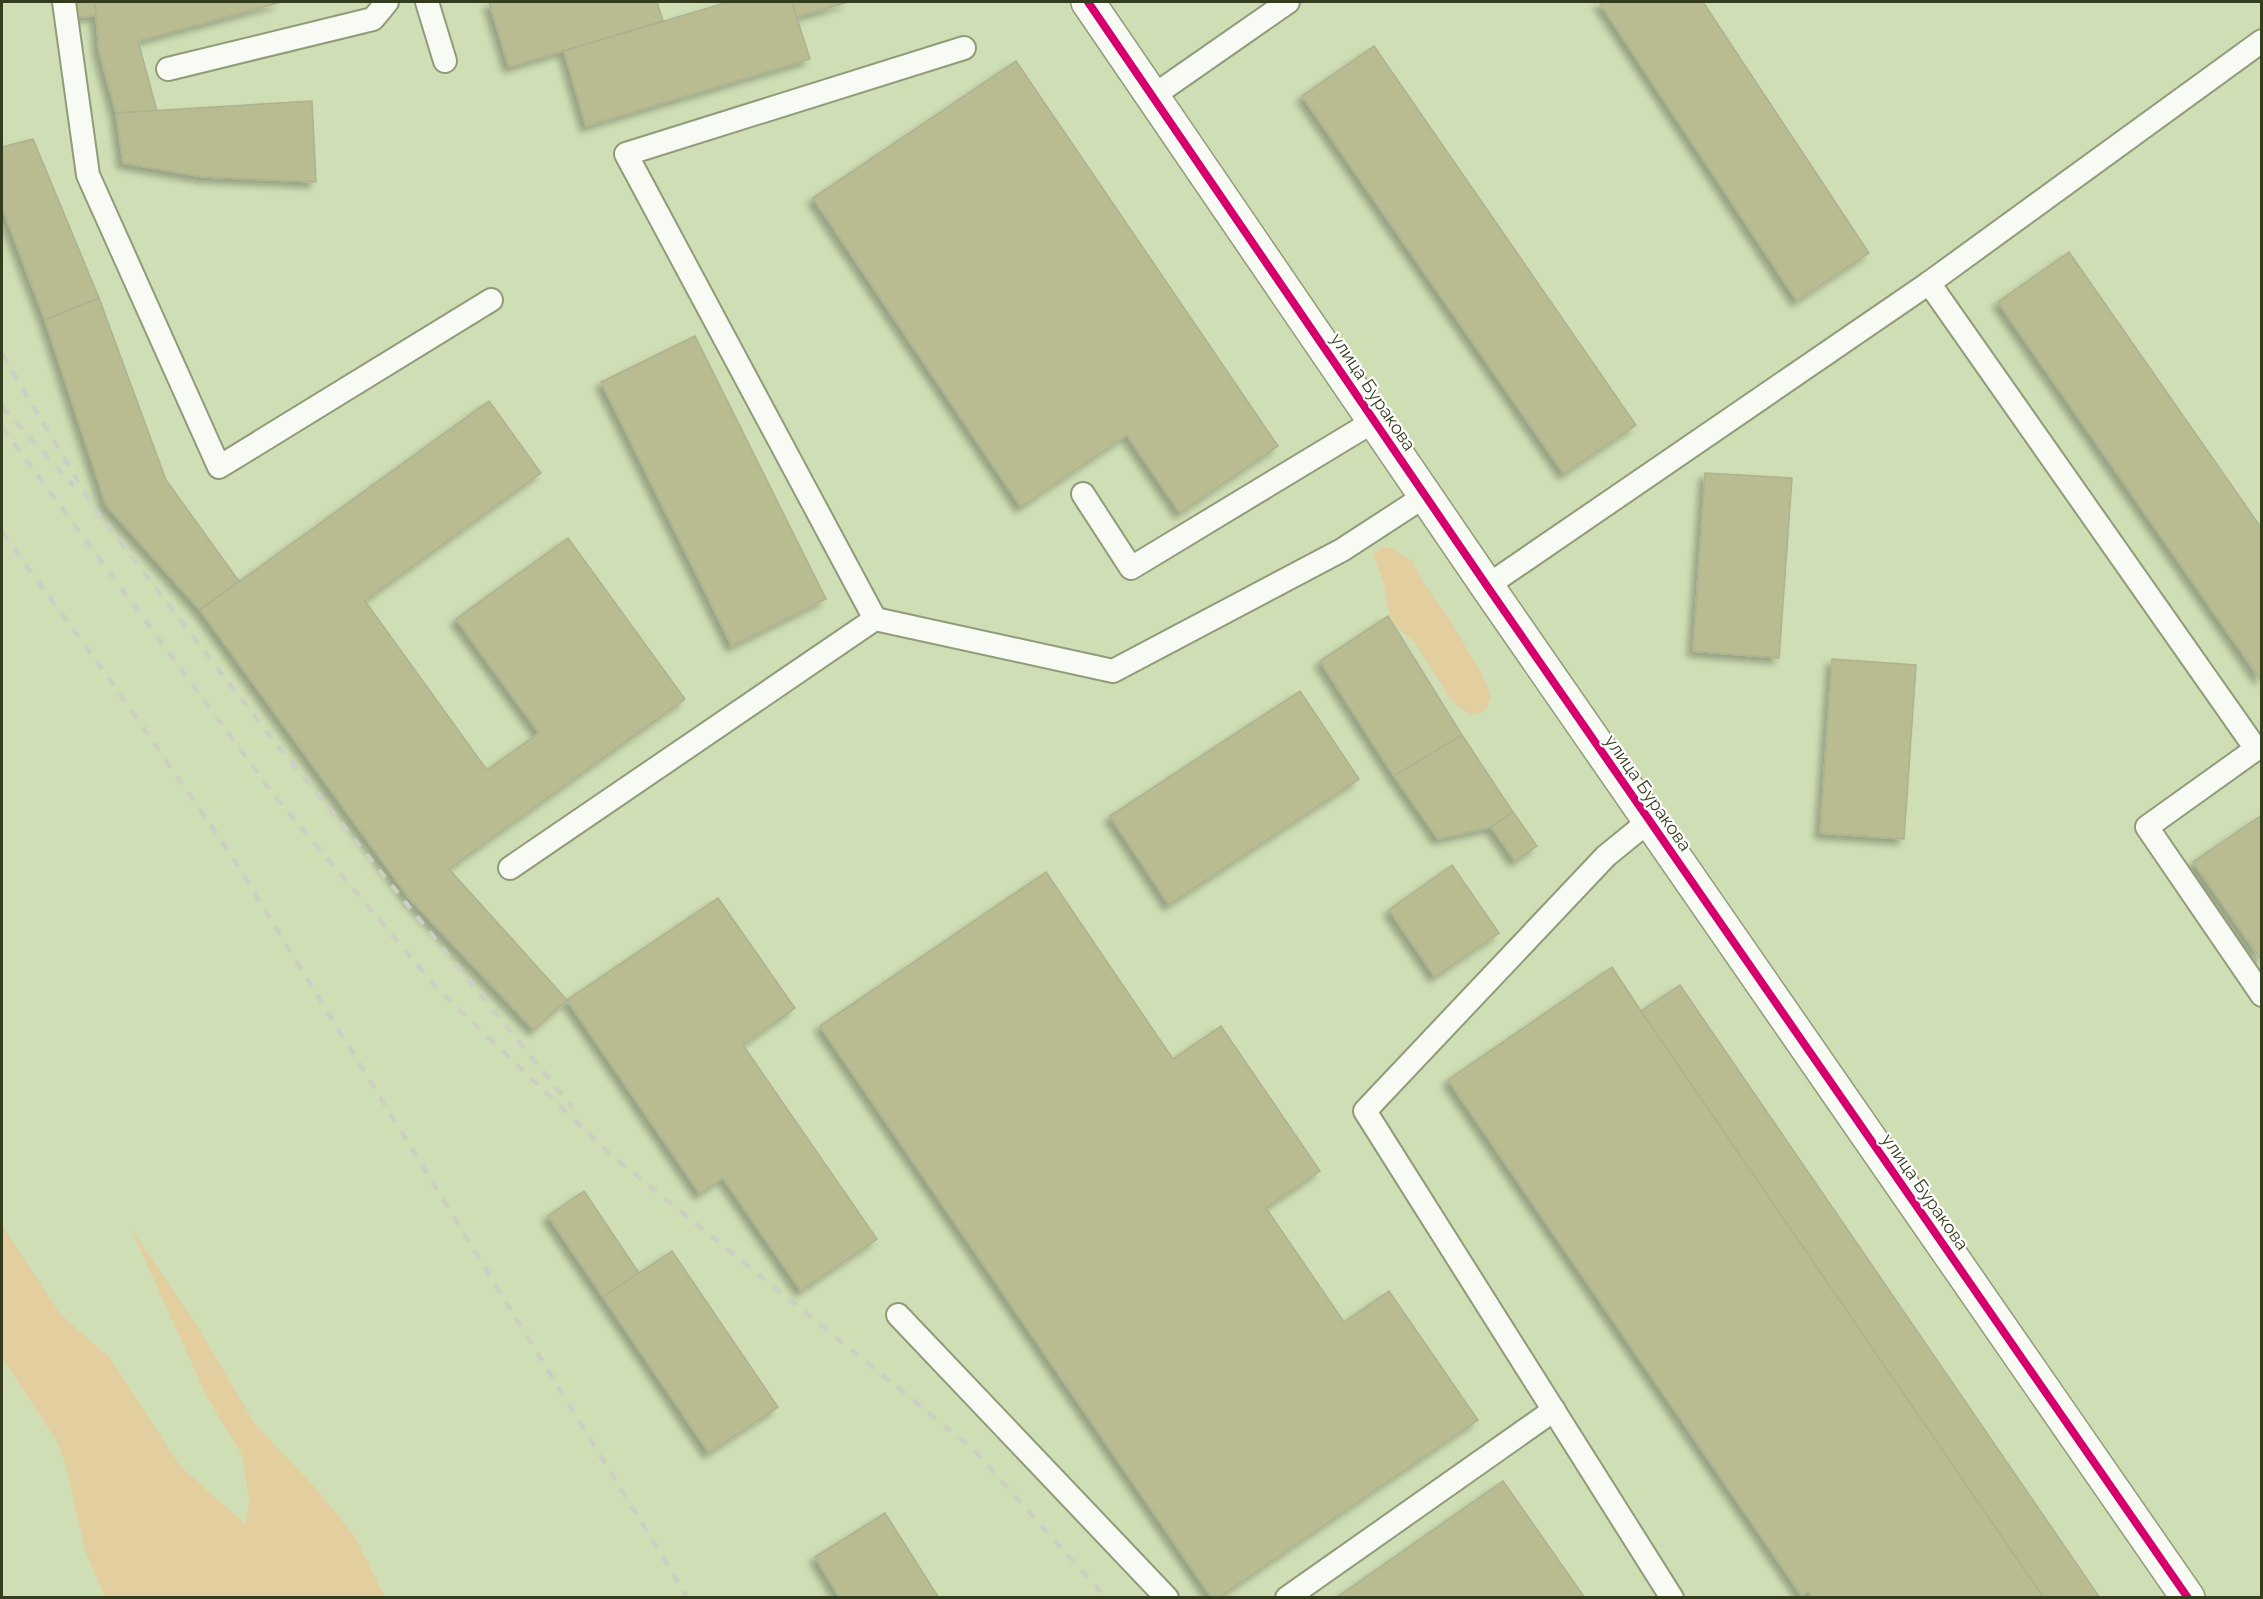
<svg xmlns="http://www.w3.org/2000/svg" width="2263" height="1599" viewBox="0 0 2263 1599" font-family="Raleway,sans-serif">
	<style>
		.green { fill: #e3cea0 }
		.building { fill: #b8bc90; stroke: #adb290; stroke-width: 1.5; filter: url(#shadow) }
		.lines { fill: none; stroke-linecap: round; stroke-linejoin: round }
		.service-casing { stroke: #909b7a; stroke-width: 26 }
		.tertiary-casing { stroke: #909b7a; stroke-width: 36 }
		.service { stroke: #f8faf4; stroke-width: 22 }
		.tertiary { stroke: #f8faf4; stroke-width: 33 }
		.rail { stroke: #ccd0c3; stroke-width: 4.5; stroke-dasharray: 10 10; stroke-linecap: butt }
		.cycleway-casing { stroke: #fff; stroke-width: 11 }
		.cycleway { stroke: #d6006c; stroke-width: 8 }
		.labels { text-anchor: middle; stroke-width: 4.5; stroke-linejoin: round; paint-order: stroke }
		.street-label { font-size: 18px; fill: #333d1d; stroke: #fff }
	</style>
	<defs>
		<filter id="shadow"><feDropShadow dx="-5.5" dy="5.5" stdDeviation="3" flood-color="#0004"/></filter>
	</defs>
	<rect width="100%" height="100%" fill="#cfdeb4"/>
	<g class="green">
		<polygon points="1381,548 1392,548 1412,561 1422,581 1448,617 1483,676 1491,697 1487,707 1480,714 1470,714 1453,703 1415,643 1393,623 1387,604 1384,584 1373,554"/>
		<polygon points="2,1225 60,1314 109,1357 180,1466 245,1524 249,1502 243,1457 207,1397 131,1229 191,1316 255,1424 315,1487 355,1537 385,1597 105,1597 85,1550 65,1463 57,1441 2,1358"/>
	</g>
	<g class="building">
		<polygon points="73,2 95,2 96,16 73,17"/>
		<polygon points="95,2 281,2 138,41 157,111 116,113 99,51"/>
		<polygon points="489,2 657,2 663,21 509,67"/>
		<polygon points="728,2 792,2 810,59 586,126 564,51"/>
		<polygon points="792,2 848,2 797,17"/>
		<polygon points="1599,2 1703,2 1869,253 1797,301"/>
		<polygon points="1374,46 1636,425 1564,474 1302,96"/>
		<polygon points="1016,61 1278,446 1180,513 1127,435 1021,507 813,198"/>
		<polygon points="312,101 316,182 204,177 123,163 116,113"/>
		<polygon points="33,139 99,298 45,320 2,207 2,147"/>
		<polygon points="2069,252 2262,529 2262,678 2260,679 1998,302"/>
		<polygon points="99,298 166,480 239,581 200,610 106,505 45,320"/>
		<polygon points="695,336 826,599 732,646 601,382"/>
		<polygon points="489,401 541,473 365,601 487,770 539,733 456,619 568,538 685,699 449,869 567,1000 534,1030 409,898 200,610"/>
		<polygon points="1705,473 1792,478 1779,658 1693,651"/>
		<polygon points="1388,616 1462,735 1394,776 1320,661"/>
		<polygon points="1832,659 1916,665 1904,839 1820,833"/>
		<polygon points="1300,691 1359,779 1169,905 1110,816"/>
		<polygon points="1462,735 1513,812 1491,827 1438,839 1394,776"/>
		<polygon points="1513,812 1537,846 1515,861 1491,827"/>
		<polygon points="2262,815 2262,961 2193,862"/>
		<polygon points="1452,865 1499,933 1435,977 1389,910"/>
		<polygon points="1046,872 1173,1059 1221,1026 1320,1171 1266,1208 1344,1322 1389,1291 1478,1420 1218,1598 1212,1598 820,1026"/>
		<polygon points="718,898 795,1008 743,1045 877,1239 801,1291 723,1178 700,1194 567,1000"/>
		<polygon points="1612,967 1641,1011 2044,1598 1812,1598 1808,1592 1802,1596 1448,1080"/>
		<polygon points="1680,985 2100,1598 2044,1598 1641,1011"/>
		<polygon points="584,1191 639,1273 603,1297 548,1216"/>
		<polygon points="672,1251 778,1407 709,1453 603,1297"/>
		<polygon points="1503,1481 1585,1598 1336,1598"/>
		<polygon points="885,1513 939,1598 840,1598 815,1557"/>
	</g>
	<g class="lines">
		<defs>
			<g id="service">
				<polyline points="64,2 88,175 219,467 491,300"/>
				<polyline points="427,2 445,61"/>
				<polyline points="168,69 373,19 387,2"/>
				<polyline points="1153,96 1288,2"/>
				<polyline points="1929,283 2262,41"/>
				<polyline points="1083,494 1131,568 1374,421"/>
				<polyline points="1487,586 1929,283 2256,749 2147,827 2262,995"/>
				<polyline points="875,619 626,154 964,48"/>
				<polyline points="1649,821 1606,856 1365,1111 1672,1598"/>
				<polyline points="510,868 875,619 1113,671 1342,550 1425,496"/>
				<polyline points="898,1315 1167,1598"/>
				<polyline points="1287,1598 1554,1410"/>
			</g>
			<polyline id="tertiary" points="1088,2 1487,586 2188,1598"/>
		</defs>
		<use href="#service" class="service-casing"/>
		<use href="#tertiary" class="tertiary-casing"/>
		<use href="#service" class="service"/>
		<use href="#tertiary" class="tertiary"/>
		<g class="rail">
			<polyline points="2,354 94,508 266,731 572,1107"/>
			<polyline points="2,407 74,486"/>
			<polyline points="2,427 277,799 436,987 608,1152 973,1449 1106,1598"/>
			<polyline points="2,532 108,677 228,850 688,1598"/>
		</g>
		<defs>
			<polyline id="cycleway" points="1088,2 1487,586 2188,1598"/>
		</defs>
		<use href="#cycleway" class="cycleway-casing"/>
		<use href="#cycleway" class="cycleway"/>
	</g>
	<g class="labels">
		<g class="street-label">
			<text transform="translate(1373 392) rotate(56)" y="6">улица Буракова</text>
			<text transform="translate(1648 793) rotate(55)" y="6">улица Буракова</text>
			<text transform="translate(1925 1192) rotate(55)" y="6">улица Буракова</text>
		</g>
	</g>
	<rect width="2263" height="1599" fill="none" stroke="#333d1d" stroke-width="6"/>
</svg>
